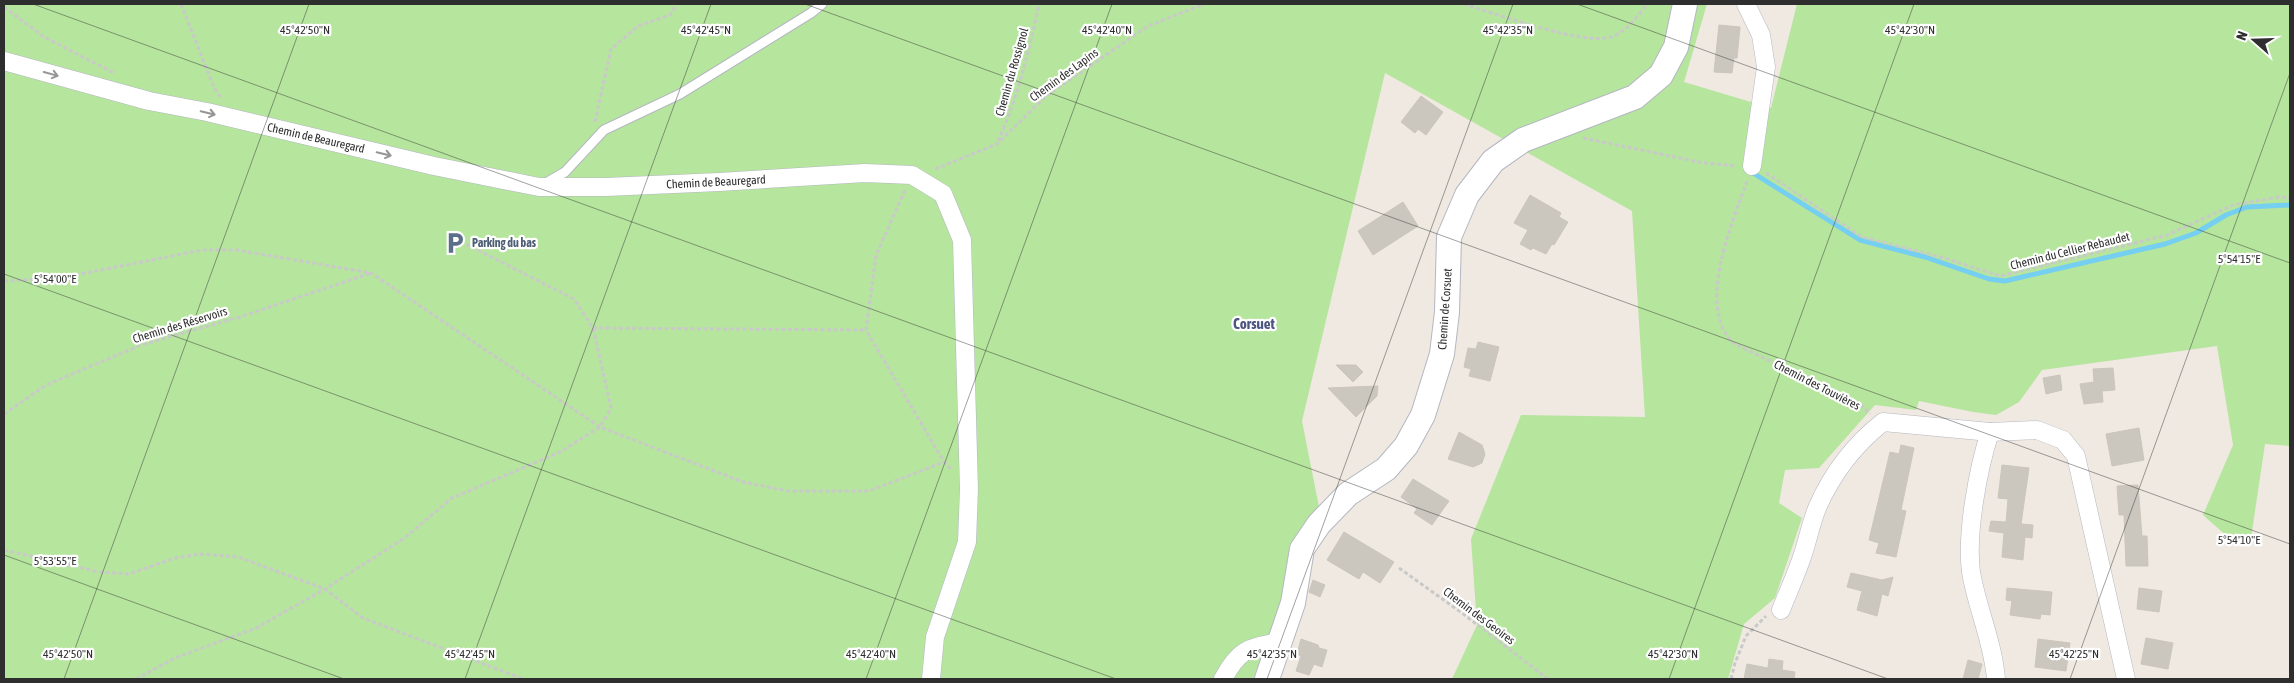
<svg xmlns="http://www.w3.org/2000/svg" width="2294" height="683" viewBox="0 0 2294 683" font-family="'Asap Condensed',sans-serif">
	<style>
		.green { fill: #b6e59e }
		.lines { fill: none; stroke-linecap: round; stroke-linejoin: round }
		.stream { stroke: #75cff0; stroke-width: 5 }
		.building { fill: #cbc7bf; stroke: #cbc5ba }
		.lane-casing { stroke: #b4b7c1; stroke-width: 11 }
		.street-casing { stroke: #b4b7c1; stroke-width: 19 }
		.secondary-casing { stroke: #b4b7c1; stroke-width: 26 }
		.path { stroke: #c9c9c9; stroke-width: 3; stroke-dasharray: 4 2.5; stroke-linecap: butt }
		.lane { stroke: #fff; stroke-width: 9 }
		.street { stroke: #fff; stroke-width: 18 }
		.secondary { stroke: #fff; stroke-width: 24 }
		.oneway { stroke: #969696 }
		.ticks { fill: none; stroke: #2e2e2e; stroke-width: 1; stroke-opacity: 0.45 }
		.labels { text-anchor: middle; stroke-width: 4.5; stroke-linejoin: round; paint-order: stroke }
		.street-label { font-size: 12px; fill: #2e2e2e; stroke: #fff }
		.service-label { font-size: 12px; font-weight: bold; fill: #4e5e75; stroke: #fff; text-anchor: start }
		.quarter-label { font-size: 15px; font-weight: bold; fill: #4d5680; stroke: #fff }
		.ticks-label { font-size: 12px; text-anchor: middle; fill: #2e2e2e; stroke: #fff; stroke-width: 4.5; stroke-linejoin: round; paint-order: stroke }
	</style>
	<rect width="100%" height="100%" fill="#efe9e1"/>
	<polygon class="green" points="4,4 1707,4 1684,82 1771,108 1797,4 2290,4 2290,446 2265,444 2251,538 2229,538 2203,515 2233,445 2217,346 2042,370 2019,402 1996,415 1973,412 1919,401 1916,410 1875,405 1819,468 1785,470 1779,503 1802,518 1775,598 1744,624 1728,679 1452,679 1477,625 1471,539 1521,415 1645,417 1632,211 1385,73 1302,421 1319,507 1253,679 4,679"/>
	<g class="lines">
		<polyline class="stream" points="1753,173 1860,240 1925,257 1989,279 2005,281 2165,244 2196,233 2226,215 2247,207 2290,205"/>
	</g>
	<g class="building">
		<polygon points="1719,25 1740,27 1737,58 1734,58 1732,73 1714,72"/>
		<polygon points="1421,96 1443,112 1426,135 1418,129 1415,133 1401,122"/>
		<polygon points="1530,195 1561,213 1559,217 1568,222 1554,245 1552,244 1546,254 1533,248 1531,250 1520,244 1528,230 1514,223"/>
		<polygon points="1403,202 1418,226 1373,255 1358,231"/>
		<polygon points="1478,342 1499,347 1490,381 1469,376 1471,369 1464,367 1468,348 1476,349"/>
		<polygon points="1336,365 1356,365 1363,372 1353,382"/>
		<polygon points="2113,368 2115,390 2102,391 2103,402 2084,404 2080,384 2094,382 2093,369"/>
		<polygon points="2060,375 2062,390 2046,394 2043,378"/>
		<polygon points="1378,386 1377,396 1356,417 1328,388"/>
		<polygon points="2139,428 2144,460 2112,466 2106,434"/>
		<polygon points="1459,432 1482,445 1485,454 1482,463 1473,467 1448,459"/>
		<polygon points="1901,445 1914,448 1901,510 1906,511 1896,557 1876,553 1879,543 1869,540 1890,452 1899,454"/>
		<polygon points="2002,465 2029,468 2021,524 2033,525 2032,538 2025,537 2023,560 2002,557 2004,533 1989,531 1991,521 2006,522 2008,499 1998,498"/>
		<polygon points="1413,479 1449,501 1432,525 1414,513 1417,509 1401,497"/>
		<polygon points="2138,485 2142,536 2147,536 2148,566 2126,566 2124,515 2119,515 2117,486"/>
		<polygon points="1344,532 1394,562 1380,583 1363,572 1359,579 1327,560"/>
		<polygon points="1851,573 1882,580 1893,577 1888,596 1882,594 1877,616 1857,610 1862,591 1847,587"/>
		<polygon points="1313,580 1325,585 1320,597 1309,592"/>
		<polygon points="2007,588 2052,592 2050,615 2041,614 2040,619 2010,615 2012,601 2006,600"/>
		<polygon points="2139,588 2162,591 2159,612 2137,609"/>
		<polygon points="2146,638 2173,643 2168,669 2141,664"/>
		<polygon points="1301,639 1318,645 1319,648 1327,650 1322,667 1314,664 1309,675 1296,671 1301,656 1297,654"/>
		<polygon points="2038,639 2070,643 2066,671 2035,667"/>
		<polygon points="1769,659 1783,661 1782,670 1795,672 1794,679 1744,679 1747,664 1768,668"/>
		<polygon points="1968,660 1982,664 1978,679 1963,679"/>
	</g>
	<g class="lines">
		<defs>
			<polyline id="lane" points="546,183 565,172 604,130 680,94 811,13 822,4"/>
			<g id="street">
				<polyline points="1746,4 1761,35 1766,67 1752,166"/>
				<polyline points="4,61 149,101 207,112 434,166 539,187 606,187 719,182 865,173 912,175 943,194 962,240 969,489 967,542 935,637 931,679"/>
				<path d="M1990 432C1978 469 1966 533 1971 572 1977 608 1993 642 1996 679"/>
				<path d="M1781 610C1788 592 1796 575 1802 557 1808 540 1811 522 1818 506 1833 472 1854 445 1883 422L1990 432 2037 430 2063 440 2076 456 2126 679"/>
				<path d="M1223 679C1239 649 1248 648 1279 642"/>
			</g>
			<polyline id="secondary" points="1267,679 1293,603 1302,549 1319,524 1348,494 1386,469 1406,446 1423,415 1442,354 1447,312 1449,237 1467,195 1493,161 1523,140 1635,97 1661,75 1676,47 1685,4"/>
		</defs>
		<use href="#lane" class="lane-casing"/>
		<use href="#street" class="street-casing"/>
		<use href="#secondary" class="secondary-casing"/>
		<g class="path">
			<polyline points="181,4 214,88 222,99"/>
			<path d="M1464 4C1493 13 1585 46 1611 37 1626 32 1638 16 1647 4"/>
			<polyline points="4,7 44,37 114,73"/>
			<polyline points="595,122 611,49 638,26 670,15 677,4"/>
			<polyline points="1583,138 1704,163 1736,166"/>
			<path d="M998 141C1018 97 1029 51 1039 4"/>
			<polyline points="935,169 997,144 1045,97 1148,26 1204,4"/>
			<polyline points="1766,173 1862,237 1944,258 2000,276 2167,235 2233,205 2279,197 2290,198"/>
			<path d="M1747 181C1732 224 1696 305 1733 343L1861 405 1870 414"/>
			<polyline points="905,190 876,255 866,330 944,462 952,470"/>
			<polyline points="4,281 60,278 202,250 236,250 371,273 600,427 743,482 788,491 869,491 944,462"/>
			<polyline points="593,328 866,330"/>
			<polyline points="4,414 46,385 141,345 240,317 371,273"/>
			<polyline points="4,550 99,572 129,574 175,558 200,554 238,557 325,589 363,618 523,679"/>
			<polyline points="1399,568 1462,613 1548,679"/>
			<polyline points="136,679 175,658 256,628 325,589 403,539 452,498 560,452 600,427 611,408 593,328 574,299 458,240"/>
			<polyline points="1731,679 1735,663 1746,636 1766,616"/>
		</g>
		<use href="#lane" class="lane"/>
		<use href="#street" class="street"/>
		<use href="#secondary" class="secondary"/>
	</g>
	<defs><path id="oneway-shaft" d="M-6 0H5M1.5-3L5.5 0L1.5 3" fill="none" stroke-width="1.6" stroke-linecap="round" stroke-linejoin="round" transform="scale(1.25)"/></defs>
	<g class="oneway">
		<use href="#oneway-shaft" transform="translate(51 74) rotate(15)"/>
		<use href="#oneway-shaft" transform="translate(208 113) rotate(13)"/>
		<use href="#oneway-shaft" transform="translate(384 154) rotate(13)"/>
	</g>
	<path class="ticks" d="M33 4 1888 679M805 4 2290 544M1577 4 2290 263M4 274 1116 679M4 555 344 679M64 679 309 4M465 679 711 4M866 679 1112 4M1267 679 1513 4M1669 679 1914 4M2070 679 2290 73"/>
	<defs>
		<symbol id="parking-bare" viewBox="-9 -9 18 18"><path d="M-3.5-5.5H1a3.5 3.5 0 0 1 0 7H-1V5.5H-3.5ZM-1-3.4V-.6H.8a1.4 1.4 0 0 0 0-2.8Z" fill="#5c6f8a" stroke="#fff" stroke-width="2.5" paint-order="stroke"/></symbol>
	</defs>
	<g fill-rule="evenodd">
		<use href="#parking-bare" x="439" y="227" width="32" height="32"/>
	</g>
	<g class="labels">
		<g class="street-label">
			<text transform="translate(1012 72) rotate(-74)" y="4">Chemin du Rossignol</text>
			<text transform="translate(1064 75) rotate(-36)" y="4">Chemin des Lapins</text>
			<text transform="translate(316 138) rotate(13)" y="4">Chemin de Beauregard</text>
			<text transform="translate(716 182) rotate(-3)" y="4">Chemin de Beauregard</text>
			<text transform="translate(2070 251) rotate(-14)" y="4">Chemin du Cellier Rebaudet</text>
			<text transform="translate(1445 309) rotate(-86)" y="4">Chemin de Corsuet</text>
			<text transform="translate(180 325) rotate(-17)" y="4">Chemin des Réservoirs</text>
			<text transform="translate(1817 385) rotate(27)" y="4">Chemin des Touvières</text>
			<text transform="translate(1479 616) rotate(37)" y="4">Chemin des Geoires</text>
		</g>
		<g class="service-label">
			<text x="472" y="247">Parking du bas</text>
		</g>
		<g class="quarter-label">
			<text x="1254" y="329">Corsuet</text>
		</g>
	</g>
	<g class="ticks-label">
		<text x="305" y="34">45°42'50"N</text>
		<text x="706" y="34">45°42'45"N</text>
		<text x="1107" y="34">45°42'40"N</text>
		<text x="1508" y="34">45°42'35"N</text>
		<text x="1910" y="34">45°42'30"N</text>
		<text x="2239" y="263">5°54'15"E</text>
		<text x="55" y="283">5°54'00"E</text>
		<text x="2239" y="544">5°54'10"E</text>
		<text x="55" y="565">5°53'55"E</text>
		<text x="68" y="658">45°42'50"N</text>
		<text x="470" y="658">45°42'45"N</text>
		<text x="871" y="658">45°42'40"N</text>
		<text x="1272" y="658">45°42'35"N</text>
		<text x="1673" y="658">45°42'30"N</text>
		<text x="2074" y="658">45°42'25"N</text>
	</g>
	<rect width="2294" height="683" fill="none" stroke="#2e2e2e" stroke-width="10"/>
	<g transform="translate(2254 40) rotate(290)" stroke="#ffffff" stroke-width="4" paint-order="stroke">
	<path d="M0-4L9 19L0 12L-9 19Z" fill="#2e2e2e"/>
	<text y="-8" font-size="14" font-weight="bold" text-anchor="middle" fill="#2e2e2e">N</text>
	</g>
</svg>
